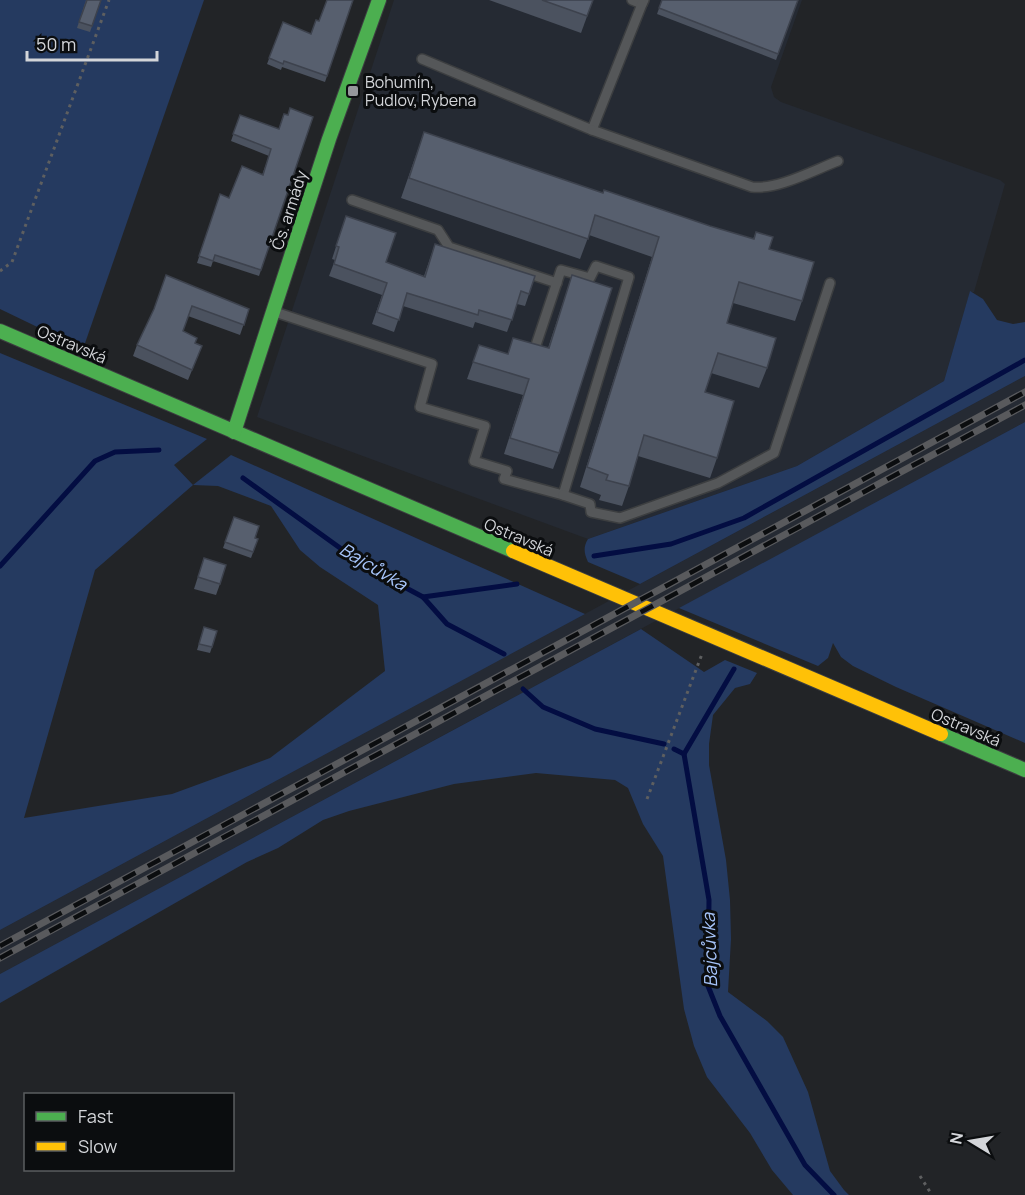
<svg xmlns="http://www.w3.org/2000/svg" width="1025" height="1195" viewBox="0 0 1025 1195" font-family="Manrope,sans-serif">
	<style>
		.built { fill: #252a33 }
		.green { fill: #253a60; fill-rule: evenodd }
		.lines { fill: none; stroke-linecap: round; stroke-linejoin: round }
		.stream { stroke: #030d42; stroke-width: 5 }
		.lane-casing { stroke: #3c3e40; stroke-width: 12 }
		.fast-casing { stroke: #3c3e40; stroke-width: 16 }
		.slow-casing { stroke: #3c3e40; stroke-width: 16 }
		.path { stroke: #5e5f60; stroke-width: 3; stroke-dasharray: 3 4.5; stroke-linecap: butt }
		.lane { stroke: #555759; stroke-width: 9 }
		.fast { stroke: #4caf50; stroke-width: 14 }
		.slow { stroke: #ffc107; stroke-width: 14 }
		.rail-casing { stroke: #595a5d; stroke-width: 7 }
		.rail { stroke: #0b0d0f; stroke-width: 4.5; stroke-dasharray: 14; stroke-linecap: butt }
		.wall { fill: #4b525f }
		.building { fill: #575f6e; stroke: #3d424d; stroke-width: 1.5 }
		.poi-dot { fill: #95979b; stroke: #0b0d0f; stroke-width: 2 }
		.labels { text-anchor: middle; stroke-width: 6; stroke-linejoin: round; paint-order: stroke }
		.poi-label { font-size: 16px; fill: #d3d5d9; stroke: #0b0d0f; text-anchor: start }
		.street-label { font-size: 16px; fill: #d3d5d9; stroke: #0b0d0f }
		.water-label { font-size: 18px; font-style: italic; fill: #a6c4fa; stroke: #0b0d0f }
	</style>
	<rect width="100%" height="100%" fill="#222427"/>
	<g class="built">
		<polygon points="394,0 802,0 771,87 774,97 781,102 1000,180 1005,184 974,292 970,292 944,381 797,466 588,539 257,417"/>
		<polygon points="1025,376 1025,422 0,974 0,930"/>
	</g>
	<g class="green">
		<polygon points="0,0 204,0 83,349 0,309"/>
		<path d="M970 291 983 299 997 320 1013 324 1025 322V376L640 584 588 562C584 553 583 547 588 539L797 466 944 381Z"/>
		<path d="M0 353 207 439 174 465 193 485 231 455 585 614 0 930ZM193 485 218 486 271 506 300 550 320 567 378 605 385 671 270 758 172 794 24 818 95 570Z"/>
		<polygon points="1025,422 1025,743 896,687 853,666 841,657 833,643 828,658 818,666 679,608"/>
		<polygon points="641,629 704,672 725,660 757,673 750,684 735,688 713,715 709,744 709,765 726,860 730,900 731,939 728,992 767,1021 783,1037 808,1092 830,1171 844,1190 849,1195 793,1195 772,1170 750,1133 707,1077 694,1046 684,1009 663,856 643,824 628,788 615,780 536,773 454,784 349,811 323,820 278,848 247,862 0,1003 0,974"/>
	</g>
	<g class="lines">
		<g class="stream">
			<polyline points="243,478 365,566 423,597 447,624 504,654"/>
			<polyline points="594,556 671,544 744,518 1025,360"/>
			<polyline points="0,566 95,461 115,452 159,450"/>
			<polyline points="423,597 517,584"/>
			<polyline points="523,689 543,707 595,729 664,744"/>
			<polyline points="674,749 684,754 709,900 708,986 720,1016 805,1165 834,1195"/>
			<polyline points="684,754 734,669"/>
		</g>
		<defs>
			<g id="lane">
				<polyline points="632,0 642,4 644,0"/>
				<polyline points="422,59 592,130 642,4"/>
				<path d="M592 130 752 187C778 190 814 170 838 161"/>
				<polyline points="352,200 438,230 449,247 557,283"/>
				<polyline points="275,312 432,364 420,407 485,426 474,461 507,471 504,479 563,495 629,277 596,266 590,278 561,270 535,348"/>
				<polyline points="563,495 590,504 591,512 620,518 718,483 774,453 830,283"/>
			</g>
			<g id="fast">
				<polyline points="0,331 513,551"/>
				<polyline points="234,432 329,139 379,0"/>
				<polyline points="941,734 1025,770"/>
			</g>
			<polyline id="slow" points="513,551 941,734"/>
		</defs>
		<use href="#lane" class="lane-casing"/>
		<use href="#fast" class="fast-casing"/>
		<use href="#slow" class="slow-casing"/>
		<g class="path">
			<polyline points="0,271 12,262 109,0"/>
			<polyline points="647,799 702,654"/>
			<polyline points="920,1176 932,1195"/>
		</g>
		<use href="#lane" class="lane"/>
		<use href="#fast" class="fast"/>
		<use href="#slow" class="slow"/>
		<defs>
			<g id="rail">
				<polyline points="0,946 1025,392"/>
				<polyline points="0,958 1025,405"/>
			</g>
		</defs>
		<use href="#rail" class="rail-casing"/>
		<use href="#rail" class="rail"/>
	</g>
	<g class="wall">
		<polygon points="86,0 101,0 90,32 77,28"/>
		<polygon points="353,0 325,82 282,67 281,70 267,64 283,22 311,34 319,21"/>
		<polygon points="489,0 593,0 581,33"/>
		<polygon points="662,0 798,0 776,60 657,14"/>
		<polygon points="240,115 279,129 288,115 313,117 259,276 213,261 211,267 197,263 220,194 229,198 262,175 269,156 231,141"/>
		<polygon points="424,132 603,193 710,226 753,239 756,232 769,249 802,301 795,321 733,303 727,323 767,368 759,388 711,373 705,392 717,458 710,478 638,456 629,486 622,506 599,500 601,495 580,487 652,257 589,235 580,259 401,198"/>
		<polygon points="346,216 386,262 424,276 435,244 529,294 525,306 517,304 507,332 475,322 473,328 403,306 394,332 372,324 382,295 329,276 335,260 332,259"/>
		<polygon points="166,275 249,309 240,335 188,316 183,331 195,343 202,346 188,380 133,356 137,345 154,310"/>
		<polygon points="572,275 559,453 553,469 504,454 523,395 467,379 479,345 508,354 513,338 548,348"/>
		<polygon points="234,517 255,538 258,539 251,558 223,548"/>
		<polygon points="204,558 220,584 216,595 194,589"/>
		<polygon points="204,627 212,647 210,653 197,650"/>
	</g>
	<g class="building">
		<polygon points="87,0 101,0 92,26 79,22"/>
		<polygon points="327,0 353,0 327,76 284,61 283,64 269,58 283,22 311,34 316,20 319,21"/>
		<polygon points="542,0 593,0 587,16"/>
		<polygon points="662,0 798,0 778,54 659,8"/>
		<polygon points="290,108 313,117 261,270 215,255 213,261 199,256 220,194 229,198 242,166 263,175 271,149 233,134 240,115 279,129 284,114 288,115"/>
		<polygon points="424,132 603,193 604,190 710,226 754,239 756,232 773,237 769,249 814,262 802,301 739,282 727,323 776,338 767,368 718,353 705,392 734,401 717,458 644,435 629,486 606,480 608,475 587,467 659,237 595,215 588,239 409,178"/>
		<polygon points="346,216 396,233 386,262 425,277 435,244 535,276 529,294 521,291 512,320 479,310 478,315 407,293 399,320 377,312 387,283 334,264 339,247 336,246"/>
		<polygon points="166,275 249,309 244,325 192,306 183,331 197,338 195,343 202,346 192,370 137,345 154,309"/>
		<polygon points="572,275 612,288 559,453 510,438 529,379 473,362 479,345 508,354 513,338 549,348"/>
		<polygon points="234,517 259,526 255,538 258,539 253,552 225,542"/>
		<polygon points="204,558 226,565 220,584 198,577"/>
		<polygon points="204,627 217,631 212,647 199,644"/>
	</g>
	<rect class="poi-dot" x="347" y="85" width="12" height="12" rx="3"/>
	<g class="labels">
		<g class="poi-label">
			<text x="365" y="88">Bohumín,<tspan x="365" dy="18">Pudlov, Rybena</tspan></text>
		</g>
		<g class="street-label">
			<text transform="translate(289 210) rotate(-72)" y="6">Čs. armády</text>
			<text transform="translate(72 344) rotate(23)" y="6">Ostravská</text>
			<text transform="translate(519 537) rotate(23)" y="6">Ostravská</text>
			<text transform="translate(966 727) rotate(23)" y="6">Ostravská</text>
		</g>
		<g class="water-label">
			<text transform="translate(373 567) rotate(31)" y="6">Bajcůvka</text>
			<text transform="translate(710 950) rotate(-92)" y="6">Bajcůvka</text>
		</g>
	</g>
	<rect x="24" y="1093" width="210" height="78" fill="#0b0d0f" stroke="#5b5d60" stroke-width="1.5"/>
	<rect x="36" y="1112" width="30" height="9" fill="#4caf50" stroke="#5b5d60" stroke-width="1.5"/>
	<text x="78" y="1123" font-size="18" fill="#d3d5d9">Fast</text>
	<rect x="36" y="1142" width="30" height="9" fill="#ffc107" stroke="#5b5d60" stroke-width="1.5"/>
	<text x="78" y="1153" font-size="18" fill="#d3d5d9">Slow</text>
	<g transform="translate(971 1141) rotate(281)" stroke="#0b0d0f" stroke-width="4.5" paint-order="stroke">
	<path d="M0-4.5L10 22L0 15L-10 22Z" fill="#d3d5d9"/>
	<text y="-9" font-size="16" font-weight="bold" text-anchor="middle" fill="#d3d5d9">N</text>
	</g>
	<path d="M27 51v9h130v-9" fill="none" stroke="#d3d5d9" stroke-width="3"/>
	<text x="36" y="51" font-size="18" fill="#d3d5d9" stroke="#0b0d0f" stroke-width="4.5" paint-order="stroke">50 m</text>
</svg>
